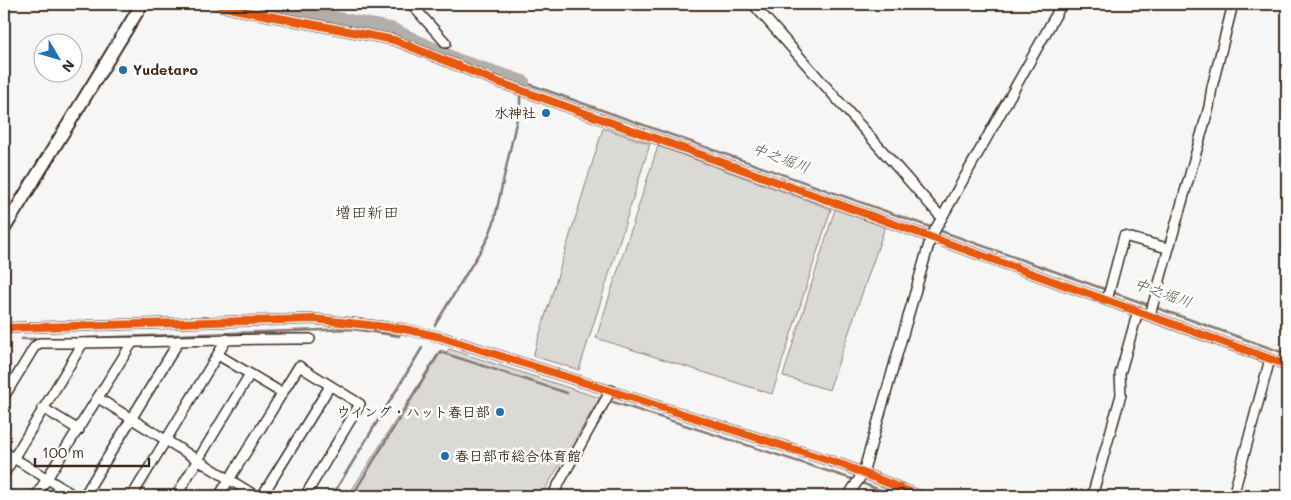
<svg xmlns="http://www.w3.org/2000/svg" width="1291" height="500" viewBox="0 0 1291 500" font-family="Mali,'Klee One',sans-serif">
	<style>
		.green { fill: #dbd9d6; stroke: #8b827a }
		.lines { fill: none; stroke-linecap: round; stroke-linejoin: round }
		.stream { stroke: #847972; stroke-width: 2.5 }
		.river { stroke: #b4aeaa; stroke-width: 14 }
		.minor-casing { stroke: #3b2a1e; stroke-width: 12 }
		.major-casing { stroke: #3b2a1e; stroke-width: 15 }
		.minor { stroke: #fff; stroke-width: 9 }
		.major { stroke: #fff; stroke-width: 11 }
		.cycleway-casing { stroke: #fff; stroke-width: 11 }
		.cycleway { stroke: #e8590c; stroke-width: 8 }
		.poi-dot { fill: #1f6fb2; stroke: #fff; stroke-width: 2 }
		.labels { text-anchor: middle; stroke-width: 5; stroke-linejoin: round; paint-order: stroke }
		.poi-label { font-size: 14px; font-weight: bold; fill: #3b2a1e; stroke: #fff; text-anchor: start }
		.water-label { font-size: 15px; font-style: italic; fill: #65584f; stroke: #fff }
		.quarter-label { font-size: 16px; fill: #3b2a1e; stroke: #fff }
	</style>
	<rect width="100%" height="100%" fill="#f7f6f6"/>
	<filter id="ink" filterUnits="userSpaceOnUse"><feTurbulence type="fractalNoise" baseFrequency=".02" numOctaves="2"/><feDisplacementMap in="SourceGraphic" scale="10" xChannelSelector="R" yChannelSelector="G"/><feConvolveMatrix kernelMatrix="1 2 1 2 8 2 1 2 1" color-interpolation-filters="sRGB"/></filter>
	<g filter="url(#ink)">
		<g class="green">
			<polygon points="603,128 650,144 579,370 533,356"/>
			<polygon points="658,146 831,209 772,394 596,338"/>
			<polygon points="835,209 885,227 829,390 783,376"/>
			<polygon points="449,349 600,398 541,496 348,496 440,350 447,352"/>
		</g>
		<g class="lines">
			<g class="stream">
				<polyline points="522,86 523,82 933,228"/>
				<polyline points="938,230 1107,290"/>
				<polyline points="1112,292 1287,354"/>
				<polyline points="435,325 487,240 494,222 520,105 520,94"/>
				<polyline points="22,339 41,339"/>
				<polyline points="59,339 353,329 399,336"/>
				<polyline points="613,402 849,478 895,496"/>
				<polyline points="332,496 422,348"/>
				<polyline points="352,496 440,352 567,393"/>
			</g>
			<polyline class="river" points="262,4 391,29 459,61 523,82"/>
			<defs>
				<g id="minor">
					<polyline points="215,4 233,9 394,40 498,82 1287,365"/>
					<polyline points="411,4 446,43"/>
					<polyline points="753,4 941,217"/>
					<polyline points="1107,300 1124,236 1167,248"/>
					<polyline points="1150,315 1209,107 1212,87 1233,4"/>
					<polyline points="4,328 314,319 404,329 441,337 843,465 920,496"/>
					<polyline points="218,355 282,393"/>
					<path d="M4 397 35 346 40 343C130 344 220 338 310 339"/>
					<polyline points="98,398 256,496"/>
					<polyline points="43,408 79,430"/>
					<polyline points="4,452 75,496"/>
					<polyline points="4,474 83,343"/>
					<polyline points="36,496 132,343"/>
					<polyline points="84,496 179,341"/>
					<polyline points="132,496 227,339"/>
					<polyline points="176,496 250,374"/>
					<polyline points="219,496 299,366 360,404 305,496"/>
					<polyline points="262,496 330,386"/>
					<polyline points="552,496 611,390"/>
					<polyline points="848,496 863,473 931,237 1062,4"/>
					<polyline points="1092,496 1121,395 1120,374 1138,311"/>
					<polyline points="1233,496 1270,359"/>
				</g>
				<polyline id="major" points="4,229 142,4"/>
			</defs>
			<use href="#minor" class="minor-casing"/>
			<use href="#major" class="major-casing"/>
			<use href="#minor" class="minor"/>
			<use href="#major" class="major"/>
			<defs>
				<g id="cycleway">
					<polyline points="215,4 233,9 394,40 498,82 1287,365"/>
					<polyline points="4,328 314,319 404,329 441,337 843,465 920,496"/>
				</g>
			</defs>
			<use href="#cycleway" class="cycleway-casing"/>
			<use href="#cycleway" class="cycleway"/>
		</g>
	</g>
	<g class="poi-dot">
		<circle cx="123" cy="70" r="5"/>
		<circle cx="546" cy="113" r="5"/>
		<circle cx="500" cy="412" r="5"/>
		<circle cx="445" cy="456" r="5"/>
	</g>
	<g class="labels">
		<g class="poi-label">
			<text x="133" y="75">Yudetaro</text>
			<text x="536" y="118" text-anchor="end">水神社</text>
			<text x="490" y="417" text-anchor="end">ウイング・ハット春日部</text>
			<text x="455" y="461">春日部市総合体育館</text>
		</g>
		<g class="water-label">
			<text transform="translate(781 158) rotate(20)" y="5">中之堀川</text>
			<text transform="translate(1163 293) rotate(20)" y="5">中之堀川</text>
		</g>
		<g class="quarter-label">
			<text x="367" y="218">増田新田</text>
		</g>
	</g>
	<rect width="1291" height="500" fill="none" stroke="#fff" stroke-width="20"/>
	<rect x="10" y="10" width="1271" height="480" fill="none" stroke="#3b2a1e" stroke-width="2" filter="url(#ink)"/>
	<g transform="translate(58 58) rotate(128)"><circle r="24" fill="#ffffff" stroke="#b1aaa5"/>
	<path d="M0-4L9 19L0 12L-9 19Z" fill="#1f6fb2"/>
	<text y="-8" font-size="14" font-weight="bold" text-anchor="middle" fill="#3b2a1e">N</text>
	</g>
	<path d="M35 458v8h114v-8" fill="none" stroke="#3b2a1e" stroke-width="2.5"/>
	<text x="42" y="458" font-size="15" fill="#3b2a1e" stroke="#ffffff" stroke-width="4" paint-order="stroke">100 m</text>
</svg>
